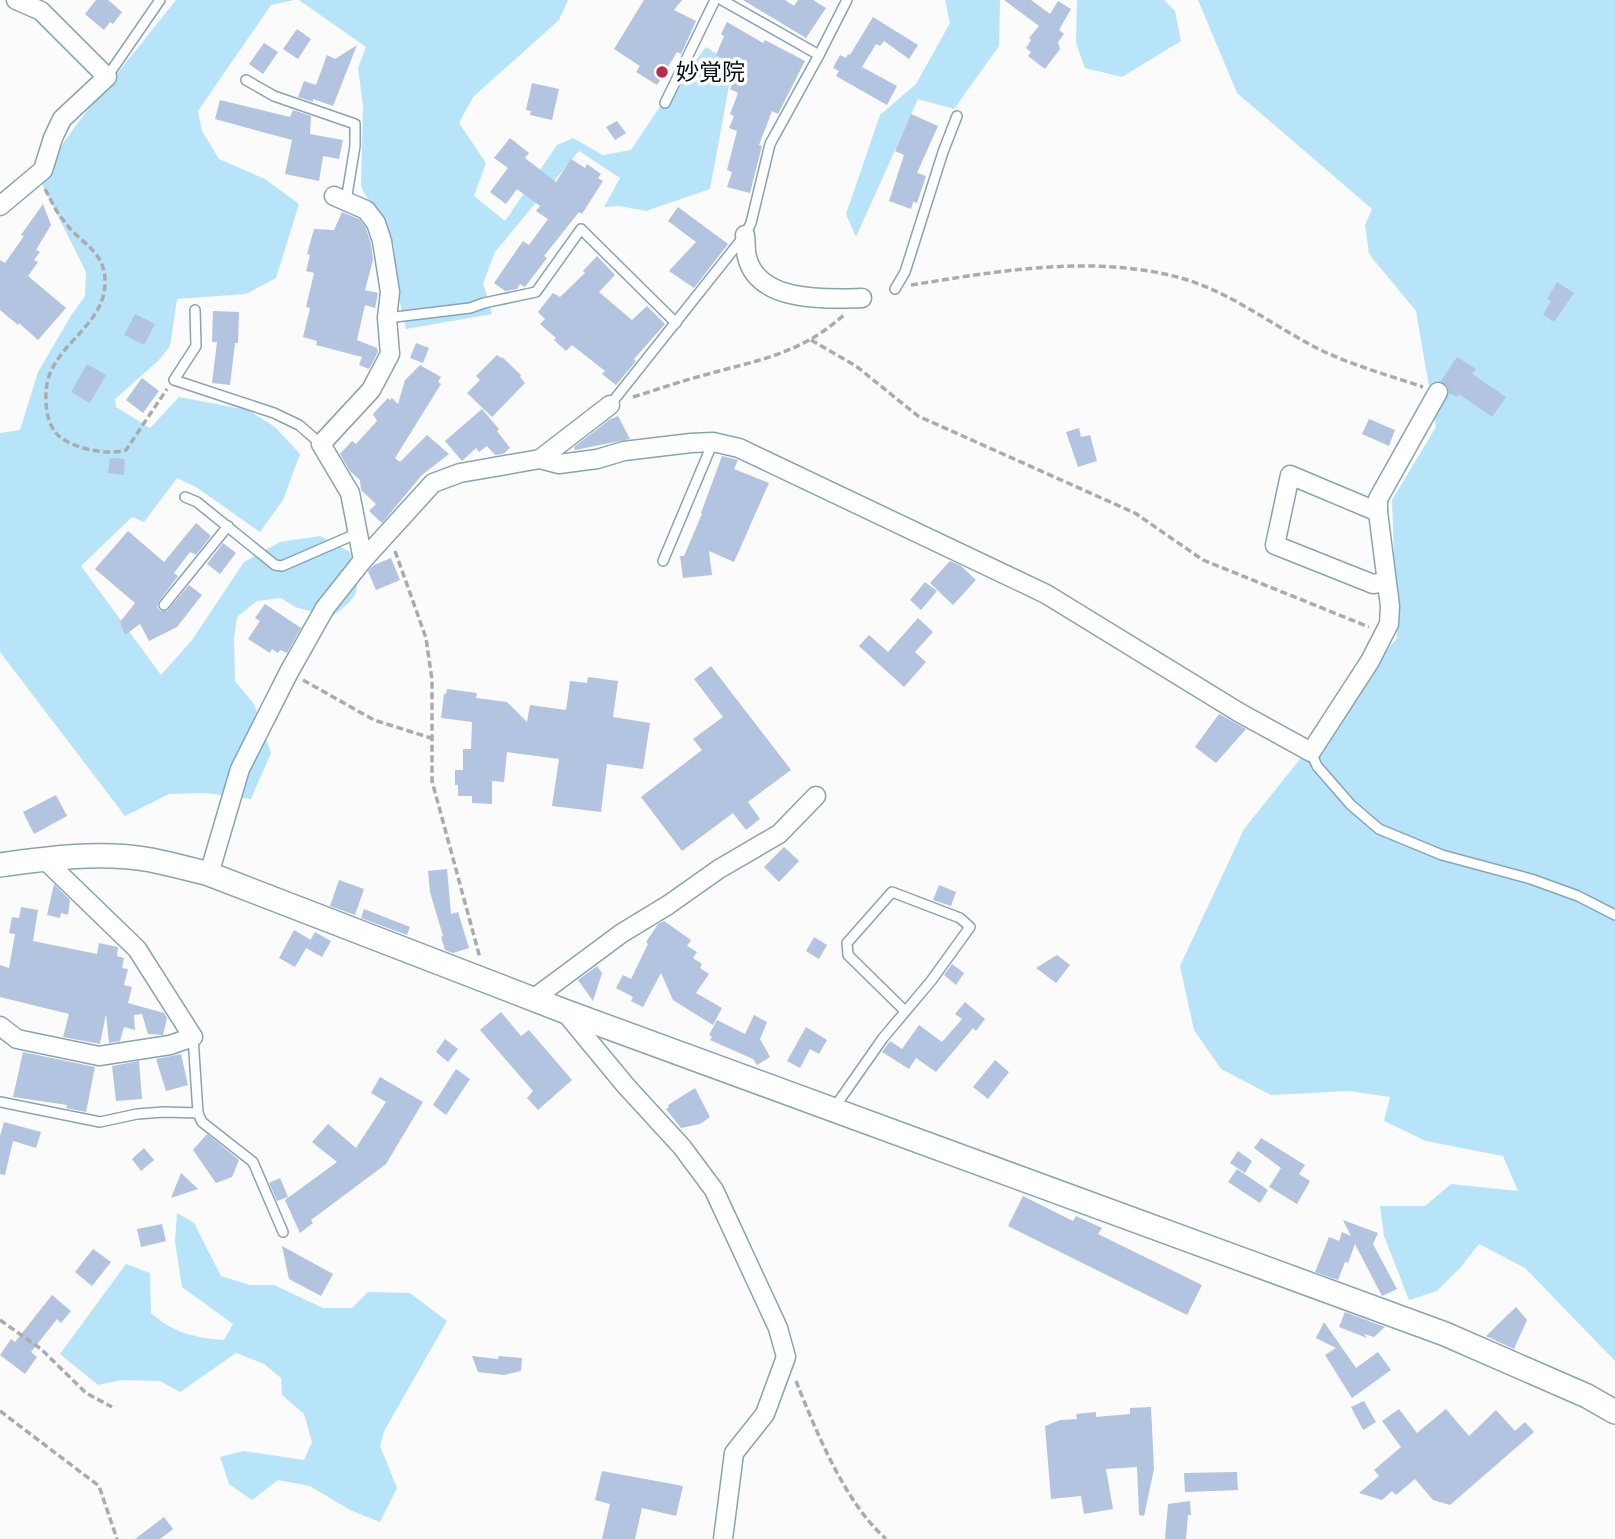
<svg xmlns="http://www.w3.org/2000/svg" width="1615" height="1539" viewBox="0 0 1615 1539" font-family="'DM Sans','Noto Sans JP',sans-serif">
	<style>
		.green { fill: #b8e4fa }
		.building { fill: #b2c4df }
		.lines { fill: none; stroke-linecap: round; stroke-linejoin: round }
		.service-casing { stroke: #85a5b5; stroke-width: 12 }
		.minor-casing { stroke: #85a5b5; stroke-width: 21 }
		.tertiary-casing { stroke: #85a5b5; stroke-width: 26 }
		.path { stroke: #a9acae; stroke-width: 3.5; stroke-dasharray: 7 3.5; stroke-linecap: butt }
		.service { stroke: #fff; stroke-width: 9 }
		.minor { stroke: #fff; stroke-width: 18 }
		.tertiary { stroke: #fff; stroke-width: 23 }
		.poi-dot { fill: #ba294e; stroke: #fbfbfb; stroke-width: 2.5 }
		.labels { text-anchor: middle; stroke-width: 7; stroke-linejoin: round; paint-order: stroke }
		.poi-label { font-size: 23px; fill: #051016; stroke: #fbfbfb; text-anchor: start }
	</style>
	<rect width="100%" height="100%" fill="#fbfbfb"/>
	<g class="green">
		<path d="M176 0H294L271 5 198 111 202 131 219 159 265 179 299 204 276 278 246 294 177 299 170 346 158 361 115 399 116 407 150 428 179 397 248 410 275 427 300 454 283 500 260 532 196 487 177 478 144 522 132 517 81 566 161 675 192 640 244 562 280 542 320 536 350 552C360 588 364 594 331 617L295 607 281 598 257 601 237 617 234 638 235 681 254 704 271 753 251 799 206 793 169 794 125 816 0 652V433L20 430 38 372 72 314 85 296 86 272 42 184 64 142 80 120Z"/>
		<polygon points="299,0 568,0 559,20 473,97 459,123 486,163 474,196 505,221 557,145 573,138 603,155 631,150 657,111 706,47 733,64 710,189 646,211 619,206 604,207 620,178 579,151 495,252 483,283 492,314 406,329 397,290 394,244 361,187 363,106 358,68 366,47"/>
		<polygon points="945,0 1000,0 999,46 954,109 918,99 856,237 846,214 880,115 916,84 950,23"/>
		<polygon points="1077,0 1164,0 1175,11 1181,41 1122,77 1085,68 1076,43"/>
		<polygon points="1198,0 1615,0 1615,1361 1525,1268 1479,1244 1460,1268 1437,1291 1409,1300 1384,1236 1380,1206 1425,1206 1451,1184 1518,1191 1503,1156 1426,1141 1384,1121 1390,1097 1349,1091 1271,1095 1221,1069 1194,1030 1180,966 1244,829 1397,638 1392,500 1436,427 1416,311 1369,254 1365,225 1372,209 1237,93"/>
		<path d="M177 1213 194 1223 221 1276 250 1285H274L323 1308H352L368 1292 410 1293 447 1321 384 1431 380 1446 397 1488 380 1522 350 1510 310 1486 278 1480 252 1500 229 1484 220 1457 243 1451 304 1460 312 1442 304 1414 282 1395 281 1378 264 1364 236 1353 180 1392 160 1381 121 1380 98 1385 60 1354 126 1264 150 1273 151 1313C173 1333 196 1338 224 1340L233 1324 182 1287 175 1242Z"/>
	</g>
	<g class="building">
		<polygon points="96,0 108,0 122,12 113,24 110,22 104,30 85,14"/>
		<polygon points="644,0 682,0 674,10 696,21 681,54 677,52 657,85 636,72 640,66 614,49"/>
		<polygon points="743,0 785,0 794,6 798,0 813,0 826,8 806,38"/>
		<polygon points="1004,0 1031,0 1050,14 1058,1 1071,9 1059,30 1064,34 1058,42 1060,49 1045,69 1028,56 1031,52 1026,48 1031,40 1029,38 1039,26"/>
		<polygon points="873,17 918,45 909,59 884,41 880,46 876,44 862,67 897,86 887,105 836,76 839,71 833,68 840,55 846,58 848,54 850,55"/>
		<polygon points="727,22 763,43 765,40 805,61 778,114 772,111 759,145 762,146 750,193 727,187 732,172 727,170 737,131 729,128 734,116 730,114 738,93 730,89 741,68 716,55 724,36 721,34"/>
		<polygon points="297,29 311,39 298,59 283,49"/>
		<polygon points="264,43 278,52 263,74 249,64"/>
		<polygon points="357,45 333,106 313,99 313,102 298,97 304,81 316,85 327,55 335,59"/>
		<polygon points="532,83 559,89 552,120 530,115 531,111 526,110"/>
		<polygon points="220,100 290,117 293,110 311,116 310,134 343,140 339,159 323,156 319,181 285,174 292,140 215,119"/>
		<polygon points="911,114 938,126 917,173 926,176 917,203 913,202 911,209 889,201 904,155 895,151"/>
		<polygon points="617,121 626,133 615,140 606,127"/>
		<polygon points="510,138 529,153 525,158 556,182 571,159 585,168 587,164 601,174 598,178 603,181 582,214 579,212 544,256 547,258 525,287 520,284 517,289 505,291 494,283 523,241 529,245 548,219 536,211 540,206 517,189 506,204 490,192 508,168 494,158"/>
		<polygon points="43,204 51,225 36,250 40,252 34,260 38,262 28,276 66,308 38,340 19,323 18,325 0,310 0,260 5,263 24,236 21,235"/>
		<polygon points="678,207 728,244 694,288 669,271 696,242 668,221"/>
		<polygon points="342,212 359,219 366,228 371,244 373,260 365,290 378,293 375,308 365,305 357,340 377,348 378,352 369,369 359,365 362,357 316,345 317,341 303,337 310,308 306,307 314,273 306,271 310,255 307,254 314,229 334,230"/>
		<polygon points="597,256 615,275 599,292 632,320 647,306 665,324 634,359 636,361 616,385 602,374 605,371 572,345 566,351 554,340 556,338 540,324 545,319 538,312 553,293 560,297 585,273 583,271"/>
		<polygon points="1557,282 1574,293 1554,322 1543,315 1551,301 1547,299"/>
		<polygon points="213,311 239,312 238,343 235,343 230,385 212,383 217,342 212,342"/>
		<polygon points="135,314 155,324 144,345 124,335"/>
		<polygon points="416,343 429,348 423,363 410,358"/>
		<polygon points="497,355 501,358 502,357 521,375 520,377 525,383 492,417 467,393 480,380 476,376"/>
		<polygon points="1457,357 1476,369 1472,374 1506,397 1492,417 1459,394 1457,397 1449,393 1447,386 1441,381"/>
		<polygon points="87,364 106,375 90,403 71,392"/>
		<polygon points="420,365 441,377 438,382 441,384 395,458 400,462 427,435 449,454 422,475 382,523 369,511 376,504 361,490 360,480 350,471 340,454 352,441 356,444 377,421 373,414 388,398 390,400 392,398 398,404 405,380"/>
		<polygon points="142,378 159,391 143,413 126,400"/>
		<polygon points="482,409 499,429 497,431 510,448 503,454 495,455 487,446 479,452 476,448 462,461 445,441"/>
		<polygon points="618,416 630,439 575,450 574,447 609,420"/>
		<polygon points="1369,419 1395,430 1389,446 1362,434"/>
		<polygon points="1079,428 1081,437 1090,435 1097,461 1078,467 1066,432"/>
		<polygon points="722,456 738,460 734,469 769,483 734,562 709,551 712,575 683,578 680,556 684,556 702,514 701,513"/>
		<polygon points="110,458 125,459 124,475 108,473"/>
		<polygon points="196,523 211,536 196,555 190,552 174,573 178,576 159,601 157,607 160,611 167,611 189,585 202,595 177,627 149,641 140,624 125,635 120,622 135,603 95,569 128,531 164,562"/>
		<polygon points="223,543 236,553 220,574 207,564"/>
		<polygon points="391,558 400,580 376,590 368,571 374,565"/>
		<polygon points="950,561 961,566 976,580 953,605 930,583"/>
		<polygon points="925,582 937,591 921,610 910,600"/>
		<polygon points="265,604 301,628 287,653 280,650 278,653 272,649 270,653 248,639 260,621 255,618"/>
		<polygon points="918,618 933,632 915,652 926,662 904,687 859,646 869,635 888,652"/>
		<polygon points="711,666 791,770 748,802 760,819 746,830 733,813 682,851 641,797 702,750 693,739 723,717 694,679"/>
		<polygon points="588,677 618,681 613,717 650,723 643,769 607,764 601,812 552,806 559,759 507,752 504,782 492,781 492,804 472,803 472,796 458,796 458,785 455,785 455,770 463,770 463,749 471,749 472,722 441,718 444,694 446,694 447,689 477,693 476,698 507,702 527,722 530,705 566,710 570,681 587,683"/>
		<polygon points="1219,714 1246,729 1216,763 1195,747"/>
		<polygon points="56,795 67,816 34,834 23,812"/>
		<polygon points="784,847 799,861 779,882 764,867"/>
		<polygon points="447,869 451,914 458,912 469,948 453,953 445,950 441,937 443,936 430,892 428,871"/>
		<polygon points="339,880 364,889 355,915 330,906"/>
		<polygon points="54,884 70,900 68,915 61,913 60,918 47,915"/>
		<polygon points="939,885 956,892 951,906 933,900"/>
		<polygon points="21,907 38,910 33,941 97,954 99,943 118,947 117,956 124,958 122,968 128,969 124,985 132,987 128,1003 164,1013 167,1018 163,1035 148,1034 142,1014 134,1015 135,1030 124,1027 120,1041 109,1043 106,1014 100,1044 63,1037 69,1014 0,997 0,965 9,968 15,934 9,933 12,917 19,918"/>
		<polygon points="364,909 410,927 407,935 361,918"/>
		<polygon points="664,921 691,940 687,946 697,952 693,958 702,964 700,968 709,974 696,993 722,1008 713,1025 673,1000 661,973 643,1007 631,1001 633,997 616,988 623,975 631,979 648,944 646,942 658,924"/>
		<polygon points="294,930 311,940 295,967 279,958"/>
		<polygon points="315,932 331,941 322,957 306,948"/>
		<polygon points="814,937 827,945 819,959 806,951"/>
		<polygon points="1057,955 1070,965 1056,983 1036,968"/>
		<polygon points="952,964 964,973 956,985 944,975"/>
		<polygon points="597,966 602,973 593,1001 578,980"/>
		<polygon points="965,1002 985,1019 976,1031 973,1028 936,1072 916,1058 909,1069 882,1052 890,1041 902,1049 919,1025 942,1042 962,1019 955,1014"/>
		<polygon points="501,1012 521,1036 529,1030 572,1080 538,1110 527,1098 533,1091 480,1030"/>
		<polygon points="754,1015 767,1022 760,1039 770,1057 757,1065 753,1059 710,1040 712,1037 709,1035 717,1020 745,1034"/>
		<polygon points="806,1027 827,1040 819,1054 810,1049 800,1068 787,1061"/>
		<polygon points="445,1039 458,1049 448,1062 436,1052"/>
		<polygon points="23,1052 95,1067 86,1112 66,1108 67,1105 13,1097"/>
		<polygon points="181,1054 188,1085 166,1091 156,1059"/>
		<polygon points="995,1060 1009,1072 988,1099 973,1087"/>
		<polygon points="139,1061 142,1099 116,1101 112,1066"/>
		<polygon points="456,1069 470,1079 446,1115 433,1105"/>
		<polygon points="380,1077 423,1102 386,1164 311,1220 313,1223 300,1233 285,1200 337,1162 312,1142 328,1124 356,1148 386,1102 371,1093"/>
		<polygon points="695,1088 710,1117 700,1124 681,1128 666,1109 669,1107 668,1105"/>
		<polygon points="4,1122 41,1132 36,1148 13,1141 5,1175 0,1174 0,1136"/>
		<polygon points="207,1134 239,1160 232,1177 216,1183 193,1150"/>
		<polygon points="1261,1138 1305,1165 1299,1174 1310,1181 1297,1204 1269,1187 1281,1168 1254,1148"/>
		<polygon points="144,1148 154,1160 141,1171 132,1159"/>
		<polygon points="1238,1151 1252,1161 1245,1173 1230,1163"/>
		<polygon points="1237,1169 1268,1190 1260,1203 1228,1182"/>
		<polygon points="181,1173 198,1189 171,1198"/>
		<polygon points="280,1178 288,1197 277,1201 269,1183"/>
		<polygon points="1023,1196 1073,1221 1076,1216 1102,1228 1098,1234 1202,1285 1187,1315 1008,1226"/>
		<polygon points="1343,1220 1378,1233 1373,1244 1397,1289 1382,1296 1355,1244 1348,1263 1345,1262 1338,1280 1315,1272 1329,1237 1339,1241 1342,1232 1351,1236"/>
		<polygon points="162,1224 166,1241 141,1247 137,1229"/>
		<polygon points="282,1246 333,1274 321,1296 289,1279"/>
		<polygon points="93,1249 111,1262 92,1286 75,1272"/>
		<polygon points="52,1295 71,1311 61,1323 57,1319 31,1352 37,1357 25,1374 0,1355 11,1339 15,1342"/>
		<polygon points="1516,1307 1527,1320 1514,1349 1486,1336"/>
		<polygon points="1345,1312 1385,1327 1374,1337 1364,1334 1367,1338 1339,1327"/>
		<polygon points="1324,1322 1356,1368 1378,1352 1391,1370 1352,1398 1325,1355 1336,1348 1316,1338"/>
		<polygon points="472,1356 498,1359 499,1356 522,1358 521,1371 504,1375 478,1372"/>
		<polygon points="1364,1401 1376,1422 1363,1430 1351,1407"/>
		<polygon points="1151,1407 1154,1469 1144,1516 1139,1515 1137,1467 1106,1469 1113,1509 1084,1514 1081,1496 1051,1499 1045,1426 1060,1420 1077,1419 1076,1414 1096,1412 1096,1417 1130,1414 1130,1408"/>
		<polygon points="1399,1409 1417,1433 1446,1409 1469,1436 1496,1410 1515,1431 1525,1422 1534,1432 1450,1505 1433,1500 1415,1479 1396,1495 1392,1491 1382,1500 1359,1493 1379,1476 1374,1470 1401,1447 1382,1421"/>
		<polygon points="602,1471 683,1486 676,1516 642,1508 635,1539 602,1539 610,1504 595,1500"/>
		<polygon points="1237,1472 1238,1490 1185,1492 1184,1473"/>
		<polygon points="1190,1501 1191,1515 1188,1515 1186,1539 1165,1539 1168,1504"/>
		<polygon points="164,1517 173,1529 160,1539 135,1539"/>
	</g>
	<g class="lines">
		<defs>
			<g id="service">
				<polyline points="722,0 819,55"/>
				<polyline points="107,77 160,0"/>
				<polyline points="246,80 274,96 355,124 355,146 346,201"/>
				<polyline points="665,103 715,0"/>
				<polyline points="895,289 905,272 943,152 957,116"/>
				<polyline points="195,310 196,346 174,380 274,413 299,425 321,444"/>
				<polyline points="387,318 470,308 484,303 536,292 581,229 676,323"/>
				<polyline points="610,405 745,235 751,223 770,144 819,55 847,0"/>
				<polyline points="185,497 197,502 275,565 282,566 358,533"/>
				<polyline points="663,561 713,442"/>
				<polyline points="164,605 228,526"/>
				<polyline points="1311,752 1317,766 1351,805 1379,829 1442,855 1531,879 1578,896 1615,915"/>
				<polyline points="193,1037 198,1113 202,1122 253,1162 283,1232"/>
				<polyline points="0,1102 100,1122 137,1114 164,1112 198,1113"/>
				<polyline points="834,1108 883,1038 931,981 970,927 960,918 892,892 847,943 848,955 905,1011"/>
			</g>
			<g id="minor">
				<polyline points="334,196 366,210 376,223 382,241 390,292 387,318 390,354 371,390 321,444 350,493 363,560"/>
				<polyline points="0,206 43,170 53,138 62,119 107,77 41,11 16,0"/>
				<path d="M745 235C746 242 745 250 747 257 758 303 826 299 862 298"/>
				<polyline points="540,459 610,405"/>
				<polyline points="1378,512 1290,475 1275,545 1373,584 1386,582"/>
				<polyline points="209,874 240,769 289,672 325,608 363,560 433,483 460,473 540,459 559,464 597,459 624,451 691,443 713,442 739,448 1046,594 1240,713 1311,752 1370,661 1389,624 1390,606 1378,512 1378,499 1438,392"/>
				<polyline points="533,999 622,933 668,905 719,869 779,834 816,796"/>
				<polyline points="564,1011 626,1086 682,1147 714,1190 778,1328 786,1357 765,1414 734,1453 723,1539"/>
				<polyline points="0,1026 17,1039 99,1056 170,1045 193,1037 137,949 44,859"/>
			</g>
			<path id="tertiary" d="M0 865C49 858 101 851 151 860 170 864 190 869 209 874L564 1011 1445 1334 1587 1396 1615 1412"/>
		</defs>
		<use href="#service" class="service-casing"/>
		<use href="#minor" class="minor-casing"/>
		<use href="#tertiary" class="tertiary-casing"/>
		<g class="path">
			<path d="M45 189C51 200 56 212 64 221 79 243 105 250 105 281 106 322 62 340 49 376 44 391 44 419 56 433 68 448 108 456 126 450L167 389"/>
			<path d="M911 285C999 271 1093 254 1181 278 1234 293 1278 330 1327 353 1358 367 1391 376 1423 387"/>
			<polyline points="811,340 856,366 918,416 1135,513 1203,560 1369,627"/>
			<path d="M633 397C656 390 678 382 701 376 757 360 800 355 845 314"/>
			<polyline points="395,551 426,638 432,680 432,781 480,958"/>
			<polyline points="303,680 374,720 431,738"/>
			<polyline points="0,1320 41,1349 86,1393 112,1407"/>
			<path d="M796 1381C816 1431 845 1503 886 1539"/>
			<polyline points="0,1411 99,1486 117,1539"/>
		</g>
		<use href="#service" class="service"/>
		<use href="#minor" class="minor"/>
		<use href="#tertiary" class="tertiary"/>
	</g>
	<circle class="poi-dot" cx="662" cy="72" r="7"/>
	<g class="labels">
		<g class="poi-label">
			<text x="676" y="80">妙覚院</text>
		</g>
	</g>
</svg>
